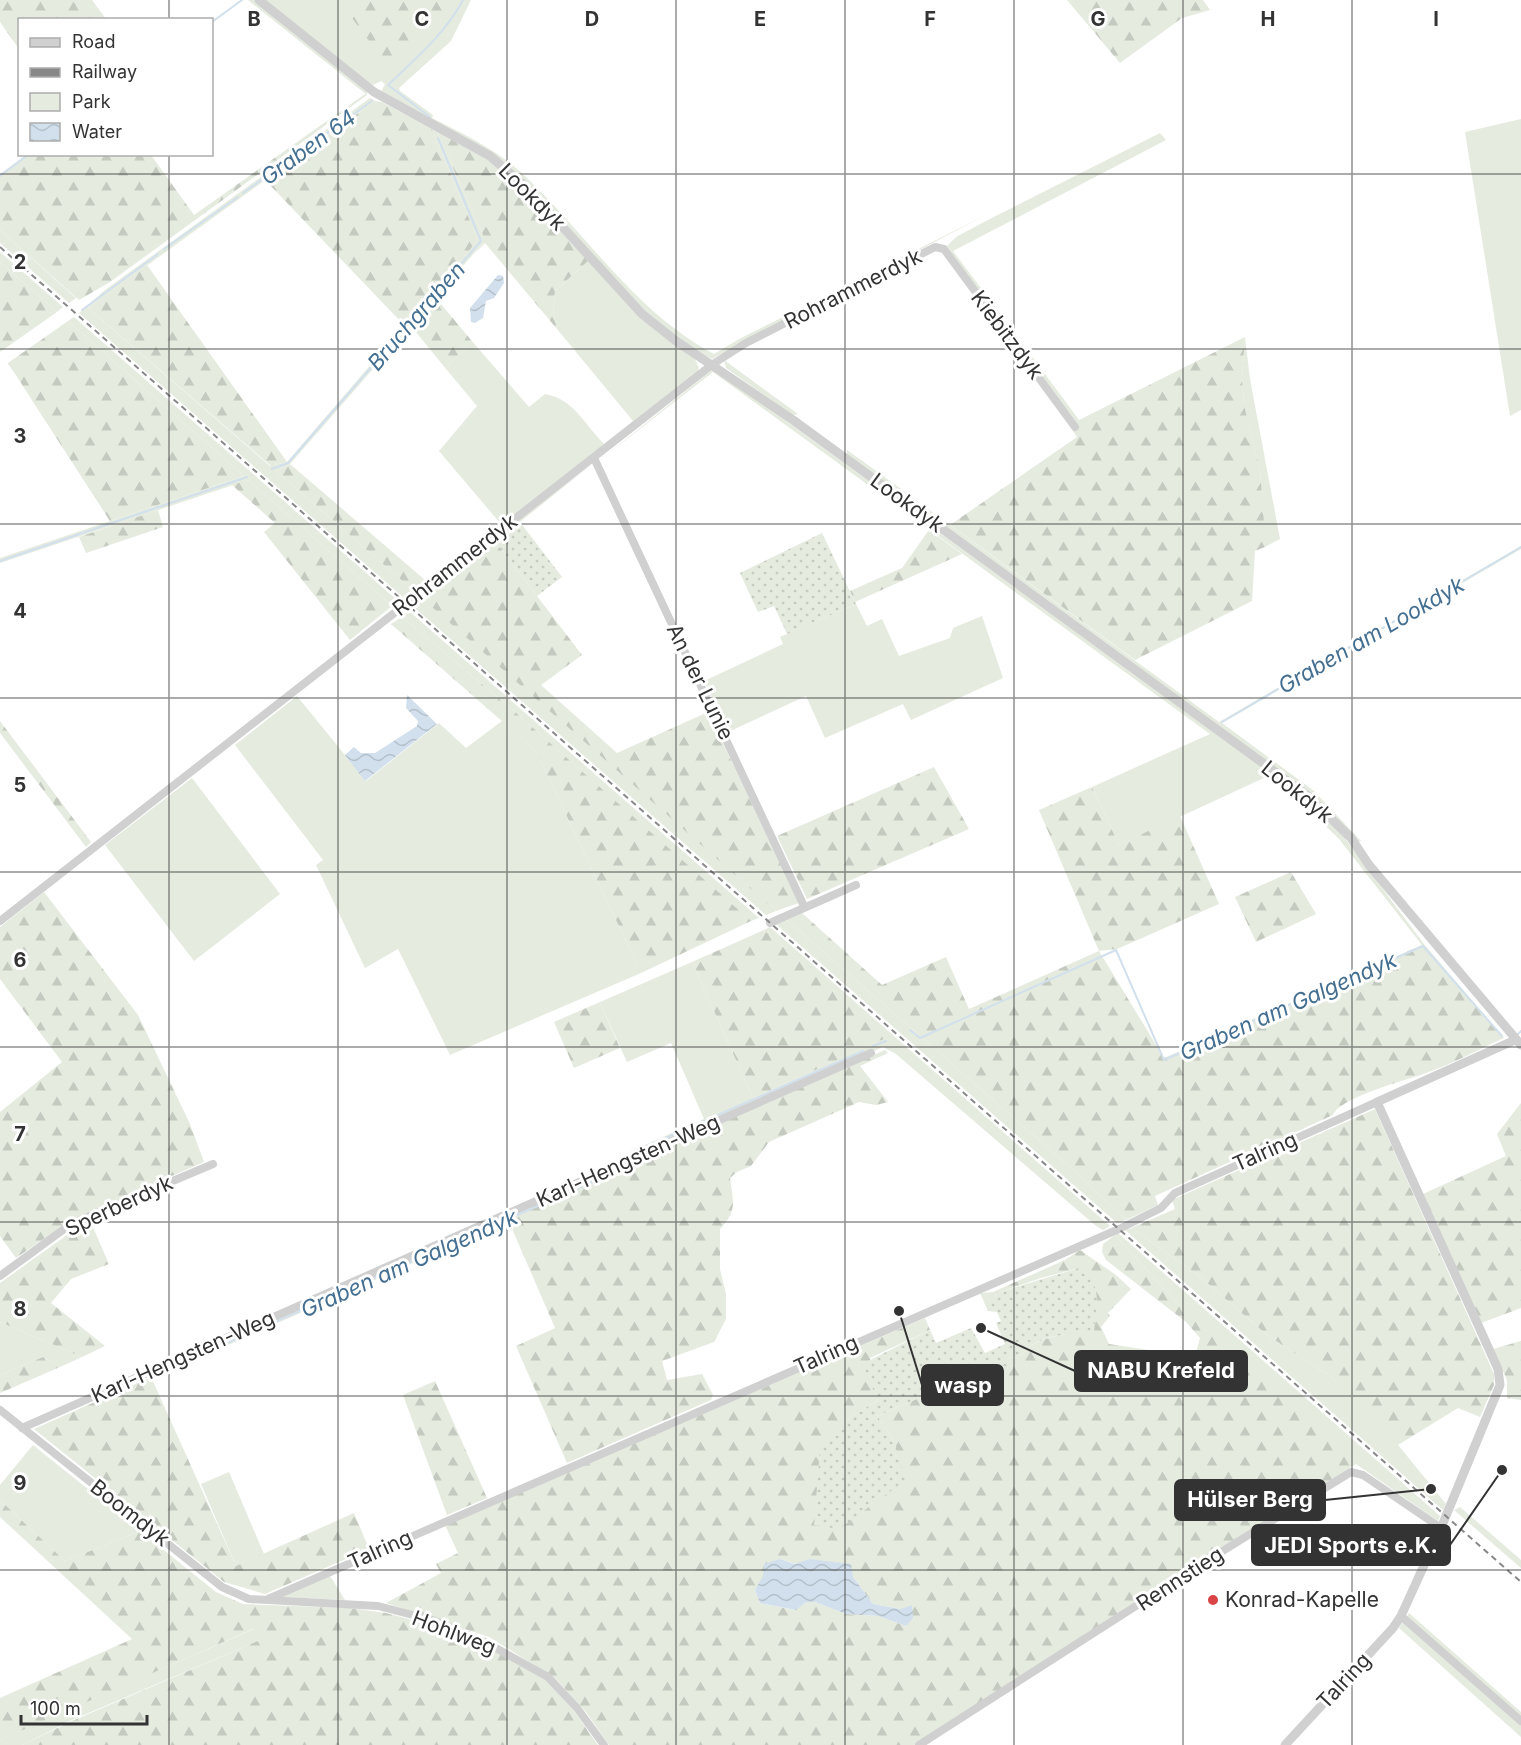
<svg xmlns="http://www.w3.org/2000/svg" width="1521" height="1745" viewBox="0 0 1521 1745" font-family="Inter,sans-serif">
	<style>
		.green { fill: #e5ebdf }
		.forest { fill: url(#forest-firs); fill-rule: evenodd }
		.garden { fill: url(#garden-dots) }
		.water { fill: url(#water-waves) }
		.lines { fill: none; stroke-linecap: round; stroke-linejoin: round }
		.stream { stroke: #d1e0ec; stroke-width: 2 }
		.minor { stroke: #d0d0d0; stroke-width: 8 }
		.tertiary { stroke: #d0d0d0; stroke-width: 9 }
		.rail { stroke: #888; stroke-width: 2; stroke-dasharray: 6 4.5; stroke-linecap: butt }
		.grid { fill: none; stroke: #333; stroke-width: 1.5; stroke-opacity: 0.55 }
		.poi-dot { fill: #db4446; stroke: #fff; stroke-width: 2 }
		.labels { text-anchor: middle; stroke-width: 6; stroke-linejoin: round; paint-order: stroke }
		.street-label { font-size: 21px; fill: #333; stroke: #fff }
		.poi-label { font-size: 21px; fill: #333; stroke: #fff; text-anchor: start }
		.water-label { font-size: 22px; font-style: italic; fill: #446f91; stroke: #fff }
		.grid-label { font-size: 20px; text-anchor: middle; font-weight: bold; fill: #333; stroke: #fff; stroke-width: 6; stroke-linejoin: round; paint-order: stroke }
		.leader { fill: none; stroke: #333; stroke-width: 2 }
		.callout-dot { fill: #333; stroke: #fff; stroke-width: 2 }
		.callout { fill: #333; stroke: #333; stroke-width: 2 }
		.callout-label { font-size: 22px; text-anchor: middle; font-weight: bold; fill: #fff }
	</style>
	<defs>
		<pattern id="forest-firs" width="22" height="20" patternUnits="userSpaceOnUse" patternTransform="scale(1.5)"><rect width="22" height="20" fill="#e5ebdf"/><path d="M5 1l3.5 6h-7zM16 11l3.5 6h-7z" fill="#c5cac0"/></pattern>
		<pattern id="garden-dots" width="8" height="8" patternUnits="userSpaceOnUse" patternTransform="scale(1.5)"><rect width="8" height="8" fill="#e5ebdf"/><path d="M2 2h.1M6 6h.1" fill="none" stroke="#c5cac0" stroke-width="1.8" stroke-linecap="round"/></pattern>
		<pattern id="water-waves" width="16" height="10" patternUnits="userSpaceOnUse" patternTransform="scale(1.5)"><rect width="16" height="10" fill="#d1e0ec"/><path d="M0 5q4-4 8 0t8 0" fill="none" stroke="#b4c1cb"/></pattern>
	</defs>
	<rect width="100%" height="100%" fill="#fff"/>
	<g class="green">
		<polygon points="248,0 254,0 367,91 367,95"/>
		<path d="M266 0H471L451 41 399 88 400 91 433 115 432 118C466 135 501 152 528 179 589 238 637 313 714 354L741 338 986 215 712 359 683 342 639 309 530 186 381 92 385 84 381 81 373 85 363 79Z"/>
		<path d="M370 98 375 101 88 308 270 466 287 462 478 240 432 129 437 132 483 235V243L290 464 276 471 413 590 500 523 439 451 477 406 446 369 471 340 529 407 545 394C574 399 585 425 604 444L633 421 557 329 553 311 555 291 588 261 694 357 699 368 697 374 416 592 412 590 403 597 79 313 105 290Z"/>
		<polygon points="1521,119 1521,410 1510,416 1465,132"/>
		<polygon points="1160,133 1166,140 953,251 1005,320 998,318 947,246 956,237 982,223"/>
		<polygon points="0,230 76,298 69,303 0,243"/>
		<polygon points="0,252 63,307 57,312 0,262"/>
		<polygon points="74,317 398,601 392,606 248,480 0,563 0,558 244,476 68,321"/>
		<polygon points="1011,328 1079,420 1077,423 1013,338"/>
		<polygon points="1245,337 1250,379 1280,539 1265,547 1260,470 1244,406 1242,377"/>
		<polygon points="724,360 798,414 792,415 726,368"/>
		<polygon points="716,370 1310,802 1334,824 1424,944 1504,1038 1422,945 1339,839 1302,803 1266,777 1119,845 1092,787 1210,734 713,372 600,460 711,371"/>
		<polygon points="847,450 901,489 895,490 847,455"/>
		<polygon points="591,465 424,599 776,911 766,915 414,607 423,599 419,595"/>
		<polygon points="902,490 1219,722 1521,546 1521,549 1222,723 1314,791 1361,841 1356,843 1330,812 900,494"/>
		<polygon points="856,604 867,626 882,619 899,656 950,638 953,628 982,616 1003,678 911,720 903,704 825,738 806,696 728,732 704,681 783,644 780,637"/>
		<polygon points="409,611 759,918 751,921 748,919 514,711 402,617"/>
		<polygon points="297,696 366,781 439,723 466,748 502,721 536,751 641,973 450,1055 398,949 365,968 316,865 323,860 235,745"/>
		<polygon points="192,778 280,894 194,961 105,845"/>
		<polygon points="787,920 1078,1174 1126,1220 1117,1223 776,924"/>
		<polygon points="770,927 1110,1226 1103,1230 1096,1226 896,1054 883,1047 633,1155 631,1151 704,1119 671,1043 627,1062 600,1002 692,962 753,1098 885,1038 764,930"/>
		<polygon points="507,1217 508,1221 183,1365 181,1361"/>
		<polygon points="1131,1228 1198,1275 1267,1335 1331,1377 1386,1430 1446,1504 1443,1510 1125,1230"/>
		<polygon points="1118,1233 1440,1516 1438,1521 1346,1457 1175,1301 1115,1235"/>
		<polygon points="0,1322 82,1357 60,1367 43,1357 0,1375"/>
		<polygon points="33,1445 140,1531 65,1561 0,1500 0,1485"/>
		<polygon points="229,1472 264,1554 236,1566 201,1484"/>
		<polygon points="1460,1507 1521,1560 1521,1568 1454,1510"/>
		<polygon points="330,1576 345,1600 282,1597"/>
		<polygon points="1409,1613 1521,1712 1521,1737 1399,1628"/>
		<polygon points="254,1629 260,1640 72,1720 22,1745 0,1745 0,1740 23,1729"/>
	</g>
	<g class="forest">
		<polygon points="0,0 92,0 106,19 20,20 19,49 0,22"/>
		<polygon points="360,0 451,0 429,31 381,73 383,60 352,18 352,10"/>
		<polygon points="1067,0 1203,0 1210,10 1182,18 1120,63"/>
		<polygon points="365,94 367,95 110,282 79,300 0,230 0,174 26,155 151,155 194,215"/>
		<polygon points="375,101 382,102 432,129 478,240 405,326 265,180"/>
		<polygon points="437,132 486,158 512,179 588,261 555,291 553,311 557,329 485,243 474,254 483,243 483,235"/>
		<polygon points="0,262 57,312 0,352"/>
		<polygon points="147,265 287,462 271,466 88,308"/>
		<polygon points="436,298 471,340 446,369 411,326"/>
		<polygon points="68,321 244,476 110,521 8,363"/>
		<polygon points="1245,337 1242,377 1244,405 1260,470 1265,536 1265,547 1255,551 1252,601 1135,660 950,525 1077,437 1071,428 1079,420"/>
		<polygon points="290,464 425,580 413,590 276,471"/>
		<polygon points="248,480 392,606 350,640 264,532 275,523 232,485"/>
		<polygon points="158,510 163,527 86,553 79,537"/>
		<polygon points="929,530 962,554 855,602 850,591 902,568"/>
		<polygon points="495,541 582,655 541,685 617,753 708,712 799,903 776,911 423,599"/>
		<polygon points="402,617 514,711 751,921 641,973 536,751 391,624"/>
		<polygon points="0,721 91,842 86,847 0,733"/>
		<polygon points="934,767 969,829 807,899 777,836"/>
		<path d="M1092 787 1119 845 1180 816 1219 904 1117 949 1099 951 1164 1058 1422 945 1504 1038C1477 1050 1451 1065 1423 1074 1404 1081 1341 1097 1333 1115L1155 1196 1158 1205 1126 1220 1078 1174 787 920 802 913 882 985 946 957 969 1009 1099 951 1039 810Z"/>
		<polygon points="1291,872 1316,914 1256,942 1235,897"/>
		<polygon points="44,892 138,1015 190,1124 204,1162 71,1220 16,1258 0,1236 0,1112 62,1062 0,979 0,927"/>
		<polygon points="764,930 886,1038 753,1098 692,962"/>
		<polygon points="600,1002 620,1048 574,1068 554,1022"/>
		<path d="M885 1050 888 1053 860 1066 888 1102 876 1105 859 1102 769 1142 751 1166 737 1172 730 1178C733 1202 738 1210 720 1229V1269L726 1294V1319L714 1342 662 1361 667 1380 702 1374 713 1395 711 1400 567 1463 516 1346 555 1328 507 1217Z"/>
		<polygon points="1521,1103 1521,1308 1481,1323 1423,1194 1506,1156 1497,1134"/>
		<polygon points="1375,1109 1494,1374 1494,1385 1480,1417 1458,1408 1398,1445 1331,1377 1267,1335 1198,1275 1131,1228 1175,1209 1172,1200"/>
		<polygon points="91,1223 109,1264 71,1279 51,1303 105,1346 82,1357 0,1322 0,1283 74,1230"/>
		<path d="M1115 1235 1175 1301 1356 1464 914 1745H609L586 1712 555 1678 489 1637 386 1603 441 1573 436 1564 458 1553 445 1525 925 1318 930 1330 870 1358 878 1400 841 1423 894 1440 877 1416 954 1383 967 1380 987 1381 1008 1358 1019 1357C1037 1335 1062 1336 1088 1330L1079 1268 1041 1278 994 1294 995 1298 984 1302 980 1293 993 1292 1065 1260 1080 1250 1116 1275 1131 1289 1108 1313 1110 1316 1101 1327 1109 1344 1195 1357 1200 1338 1186 1322 1106 1260 1102 1252 1103 1244ZM780 1559 796 1564 809 1559 853 1577 873 1604 901 1609 906 1626 878 1616 846 1614 815 1602H806L795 1610 760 1603 755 1590Z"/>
		<polygon points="1521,1341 1521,1400 1507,1398 1507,1380 1493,1349"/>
		<polygon points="43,1357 60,1367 0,1393 0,1375"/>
		<polygon points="151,1377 236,1566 354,1513 369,1549 265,1594 224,1582 34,1429"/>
		<polygon points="435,1381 487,1498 447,1515 403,1395"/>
		<polygon points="0,1500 65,1561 140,1531 216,1592 243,1604 350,1608 386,1613 443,1628 511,1659 546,1680 574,1711 598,1745 22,1745 72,1721 260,1640 253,1629 0,1740 0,1698 132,1639 0,1517"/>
	</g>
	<g class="garden">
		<polygon points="520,522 562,577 537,596 495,541"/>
		<polygon points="822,533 856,604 787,634 774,606 758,612 740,573"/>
		<path d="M1079 1268C1104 1286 1096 1304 1094 1332 1085 1329 1079 1333 1070 1334 1050 1336 1033 1340 1019 1357L1008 1358 1006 1373 999 1379 954 1383 877 1416 894 1440 906 1480 839 1529 814 1525 820 1450 841 1423 878 1400 862 1364 930 1330 936 1343 971 1328 985 1353 1005 1344 996 1323 1001 1321 997 1312 988 1311 984 1302 994 1298 993 1294Z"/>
	</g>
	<g class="water">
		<polygon points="498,275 503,276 504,283 494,298 486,301 483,318 475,323 471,322 470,308"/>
		<polygon points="407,695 437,724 365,781 345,755 354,747 361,753 375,753 417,726 418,721 406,708"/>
		<polygon points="780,1559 795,1564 809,1559 851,1564 853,1577 873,1604 901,1609 912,1605 913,1618 906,1626 878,1616 846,1614 815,1602 806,1602 796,1610 760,1603 755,1590 763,1576 764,1564"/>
	</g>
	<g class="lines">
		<g class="stream">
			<polyline points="212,22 242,0"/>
			<path d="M430 117 388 85C415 59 445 34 463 0"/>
			<polyline points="0,176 29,154"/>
			<polyline points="243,193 372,101"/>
			<polyline points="164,249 238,197"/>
			<polyline points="82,310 158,254"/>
			<polyline points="272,469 288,463 481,241 438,138"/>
			<polyline points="0,561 247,477"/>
			<polyline points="1222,722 1521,547"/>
			<polyline points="910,1030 920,1038 1116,950 1164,1060 1423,946 1502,1036"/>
			<polyline points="1518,1034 1521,1031"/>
			<polyline points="873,1046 886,1041"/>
			<polyline points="634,1152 863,1051"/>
			<polyline points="184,1362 633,1164"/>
		</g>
		<g class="minor">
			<polyline points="594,458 804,906"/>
			<polyline points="0,921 713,364 746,343 935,247 944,249 1075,427"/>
			<polyline points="770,923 856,885"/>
			<polyline points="0,1276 71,1224 213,1164"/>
			<polyline points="0,1410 222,1587 249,1599 378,1606 432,1620 487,1643 548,1677 577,1708 604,1745"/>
			<polyline points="22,1428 871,1053"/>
			<polyline points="268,1599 1119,1229 1161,1208 1175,1193 1377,1102"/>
			<polyline points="1401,1616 1521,1721"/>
			<polyline points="919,1745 1200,1565 1351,1472 1363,1475 1441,1528"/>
		</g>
		<g class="tertiary">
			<polyline points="259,0 374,92 490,156 526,187 642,314 676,341 793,420 1308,796 1351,838 1369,865 1521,1045"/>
			<polyline points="1285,1745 1393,1628 1401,1616 1441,1528 1500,1385 1498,1369 1377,1102 1515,1040"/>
		</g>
		<polyline class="rail" points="0,247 1521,1582"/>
	</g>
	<path class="grid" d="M169 0V20M338 0V1745M507 0V1745M676 0V1745M845 0V1745M1014 0V1745M1183 0V1745M1352 0V1745M169 154V1745M0 174H1521M0 349H1521M0 524H1521M0 698H1521M0 872H1521M0 1047H1521M0 1222H1521M0 1396H1521M0 1570H1521"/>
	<circle class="poi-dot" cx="1213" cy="1600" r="6"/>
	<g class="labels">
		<g class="street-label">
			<text transform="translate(532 197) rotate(45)" y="7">Lookdyk</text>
			<text transform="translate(853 289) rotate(-27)" y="7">Rohrammerdyk</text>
			<text transform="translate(1007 335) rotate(53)" y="7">Kiebitzdyk</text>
			<text transform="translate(907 503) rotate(36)" y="7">Lookdyk</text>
			<text transform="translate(455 565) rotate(-38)" y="7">Rohrammerdyk</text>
			<text transform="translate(700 682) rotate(64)" y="7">An der Lunie</text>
			<text transform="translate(1297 792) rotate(39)" y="7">Lookdyk</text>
			<text transform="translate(1265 1152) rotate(-24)" y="7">Talring</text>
			<text transform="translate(628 1161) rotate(-24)" y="7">Karl-Hengsten-Weg</text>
			<text transform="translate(119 1206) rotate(-25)" y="7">Sperberdyk</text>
			<text transform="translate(826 1355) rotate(-24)" y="7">Talring</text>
			<text transform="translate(183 1357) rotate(-24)" y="7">Karl-Hengsten-Weg</text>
			<text transform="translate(130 1513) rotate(38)" y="7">Boomdyk</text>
			<text transform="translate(380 1550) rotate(-24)" y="7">Talring</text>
			<text transform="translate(1180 1579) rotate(-33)" y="7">Rennstieg</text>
			<text transform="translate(454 1633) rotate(21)" y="7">Hohlweg</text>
			<text transform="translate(1344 1681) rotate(-47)" y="7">Talring</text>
		</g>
		<g class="poi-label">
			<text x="1225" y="1607">Konrad-Kapelle</text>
		</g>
		<g class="water-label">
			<text transform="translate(308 147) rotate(-36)" y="8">Graben 64</text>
			<text transform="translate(416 316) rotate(-49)" y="8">Bruchgraben</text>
			<text transform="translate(1371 635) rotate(-30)" y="8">Graben am Lookdyk</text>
			<text transform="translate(1288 1006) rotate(-24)" y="8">Graben am Galgendyk</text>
			<text transform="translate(409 1263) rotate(-24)" y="8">Graben am Galgendyk</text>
		</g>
	</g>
	<g class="grid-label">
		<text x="254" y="26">B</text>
		<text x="422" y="26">C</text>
		<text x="592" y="26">D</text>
		<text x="760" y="26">E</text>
		<text x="930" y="26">F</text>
		<text x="1098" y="26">G</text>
		<text x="1268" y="26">H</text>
		<text x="1436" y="26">I</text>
		<text x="20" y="269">2</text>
		<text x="20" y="443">3</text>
		<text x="20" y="618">4</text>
		<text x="20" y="792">5</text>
		<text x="20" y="967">6</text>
		<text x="20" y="1141">7</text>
		<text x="20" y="1316">8</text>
		<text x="20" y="1490">9</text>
	</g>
	<path class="leader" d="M981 1328L1075 1371M899 1311L922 1385M1431 1489L1325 1500M1502 1470L1450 1545"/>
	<g class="callout-dot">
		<circle cx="981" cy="1328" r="6"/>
		<circle cx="899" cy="1311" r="6"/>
		<circle cx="1431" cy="1489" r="6"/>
		<circle cx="1502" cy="1470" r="6"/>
	</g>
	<g class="callout">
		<rect x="1075" y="1351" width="172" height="40" rx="6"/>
		<rect x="922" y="1365" width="81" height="40" rx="6"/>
		<rect x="1175" y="1480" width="150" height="40" rx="6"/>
		<rect x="1252" y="1525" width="198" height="40" rx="6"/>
	</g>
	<g class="callout-label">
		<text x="1161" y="1378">NABU Krefeld</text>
		<text x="963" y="1393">wasp</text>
		<text x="1250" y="1507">Hülser Berg</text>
		<text x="1351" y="1553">JEDI Sports e.K.</text>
	</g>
	<rect x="18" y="18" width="195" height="138" fill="#ffffff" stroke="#adadad" stroke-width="1.5"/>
	<rect x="30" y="38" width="30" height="9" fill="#d0d0d0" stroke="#adadad" stroke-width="1.5"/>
	<text x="72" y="48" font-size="18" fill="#333333">Road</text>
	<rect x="30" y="68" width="30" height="9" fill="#888888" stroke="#adadad" stroke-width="1.5"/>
	<text x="72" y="78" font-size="18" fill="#333333">Railway</text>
	<rect x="30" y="93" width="30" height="18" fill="#e5ebdf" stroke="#adadad" stroke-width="1.5"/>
	<text x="72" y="108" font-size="18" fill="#333333">Park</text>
	<rect x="30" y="123" width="30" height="18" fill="url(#water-waves)" stroke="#adadad" stroke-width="1.5"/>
	<text x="72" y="138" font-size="18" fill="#333333">Water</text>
	<path d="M21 1715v9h126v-9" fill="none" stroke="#333333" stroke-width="3"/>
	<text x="30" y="1715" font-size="18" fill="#333333" stroke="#ffffff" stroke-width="4.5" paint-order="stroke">100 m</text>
</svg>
